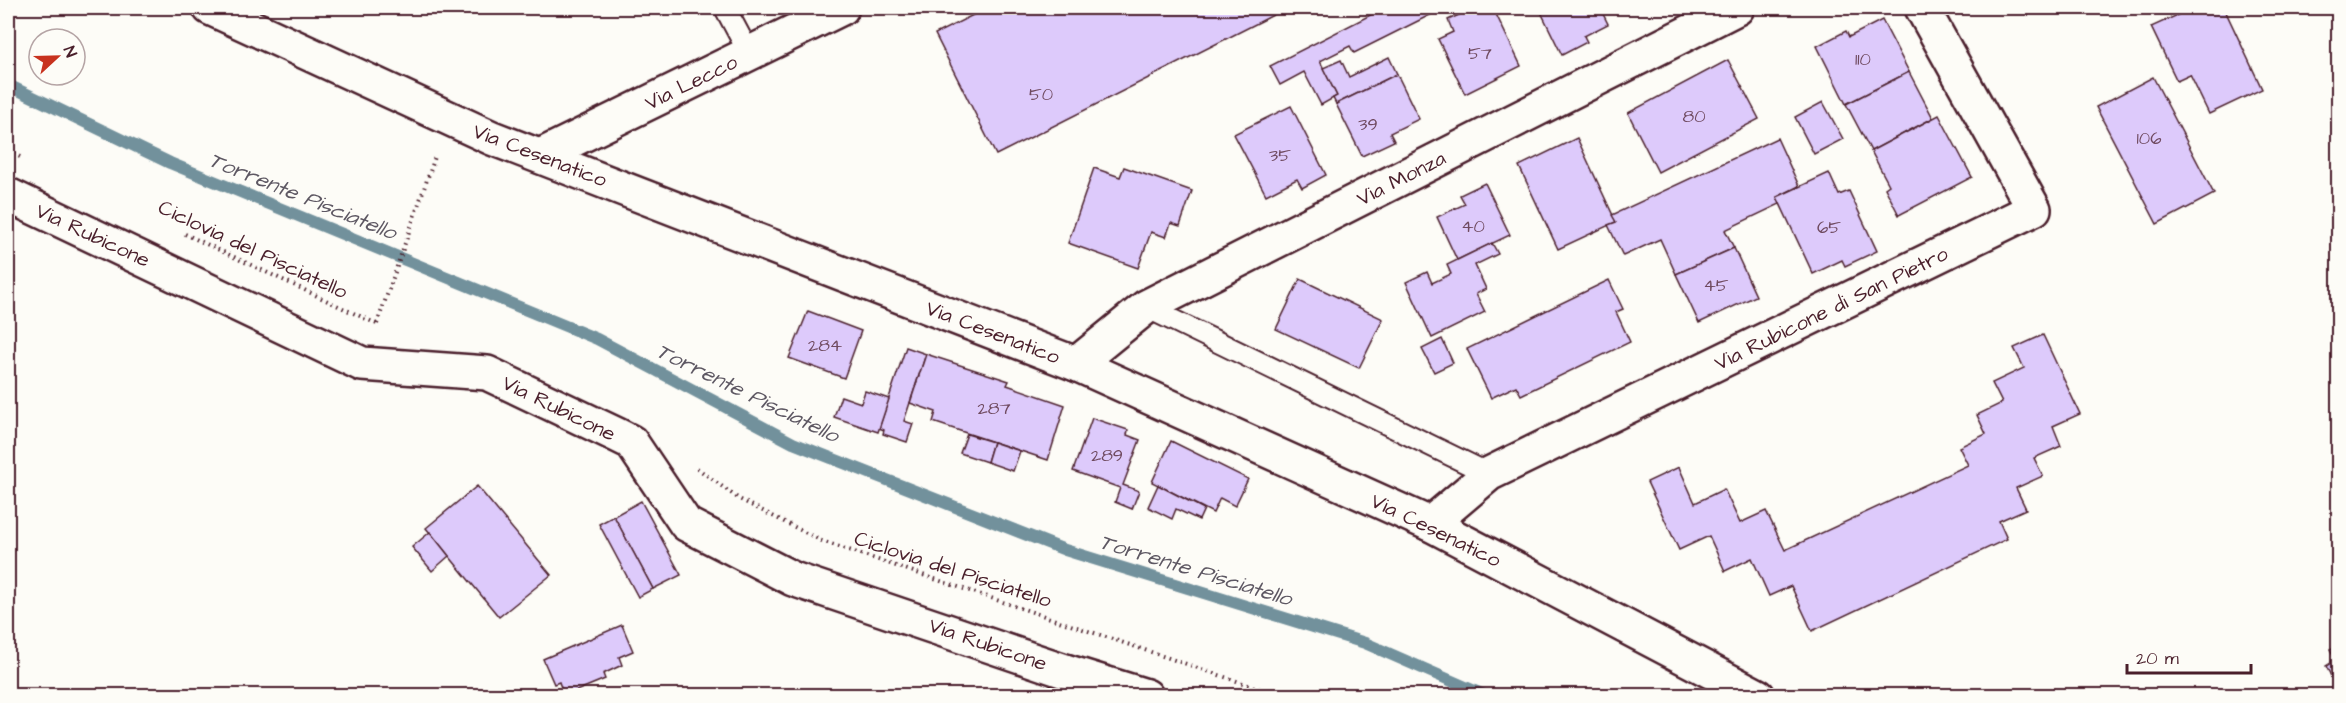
<svg xmlns="http://www.w3.org/2000/svg" width="2346" height="703" viewBox="0 0 2346 703" font-family="'Architects Daughter',sans-serif">
	<style>
		.lines { fill: none; stroke-linecap: round; stroke-linejoin: round }
		.stream { stroke: #72919c; stroke-width: 12 }
		.building { fill: #ddcafb; stroke: #4a1f2b; stroke-width: 1.5 }
		.service-casing { stroke: #4a1f2b; stroke-width: 24 }
		.minor-casing { stroke: #4a1f2b; stroke-width: 38 }
		.secondary-casing { stroke: #4a1f2b; stroke-width: 38 }
		.path { stroke: #4a1f2b; stroke-width: 4; stroke-dasharray: 1.5 4.5; stroke-linecap: butt }
		.service { stroke: #fdfcf7; stroke-width: 20 }
		.minor { stroke: #fdfcf7; stroke-width: 33 }
		.secondary { stroke: #fdfcf7; stroke-width: 33 }
		.labels { text-anchor: middle; stroke-width: 4.5; stroke-linejoin: round; paint-order: stroke }
		.number-label { font-size: 18px; fill: #6f4a5f }
		.street-label { font-size: 21px; fill: #4a1f2b; stroke: #fdfcf7 }
		.water-label { font-size: 22px; font-style: italic; fill: #5e5863; stroke: #fdfcf7 }
	</style>
	<rect width="100%" height="100%" fill="#fdfcf7"/>
	<filter id="ink" filterUnits="userSpaceOnUse"><feTurbulence type="fractalNoise" baseFrequency=".0167" numOctaves="2"/><feDisplacementMap in="SourceGraphic" scale="12" xChannelSelector="R" yChannelSelector="G"/><feConvolveMatrix kernelMatrix="1 2 1 2 8 2 1 2 1" color-interpolation-filters="sRGB"/></filter>
	<g filter="url(#ink)">
		<g class="lines">
			<polyline class="stream" points="8,85 170,163 597,339 793,443 1065,550 1365,643 1486,696"/>
		</g>
		<g class="building">
			<polygon points="987,8 1287,8 996,155 935,34"/>
			<polygon points="1384,8 1444,8 1354,53 1350,46 1320,61 1337,96 1321,105 1304,72 1280,85 1270,66"/>
			<polygon points="1474,8 1493,8 1521,66 1465,94 1438,39 1453,32 1448,20"/>
			<polygon points="1539,8 1600,8 1608,24 1584,36 1587,42 1562,55"/>
			<polygon points="2193,8 2224,8 2262,89 2209,114 2190,75 2177,81 2151,27"/>
			<polygon points="1882,20 1909,72 1846,104 1817,46 1846,31 1849,37"/>
			<polygon points="1389,57 1397,74 1336,104 1333,98 1337,96 1323,68 1341,60 1349,77"/>
			<polygon points="1728,60 1759,119 1658,172 1628,113"/>
			<polygon points="1909,72 1933,118 1871,151 1846,104"/>
			<polygon points="1397,74 1419,119 1390,133 1394,141 1362,156 1336,104"/>
			<polygon points="2153,77 2214,194 2157,224 2096,107"/>
			<polygon points="1823,102 1843,139 1814,154 1795,117"/>
			<polygon points="1291,106 1326,175 1302,188 1297,179 1266,195 1234,134"/>
			<polygon points="1939,115 1972,177 1899,215 1885,188 1889,185 1871,151"/>
			<polygon points="1577,138 1616,222 1558,249 1519,166"/>
			<polygon points="1777,138 1799,186 1777,197 1780,204 1725,230 1734,248 1676,274 1660,239 1623,256 1608,225 1616,222 1612,215"/>
			<polygon points="1124,167 1192,191 1180,226 1171,223 1166,237 1151,232 1138,268 1068,243 1094,168 1120,177"/>
			<polygon points="1829,173 1839,195 1849,191 1877,251 1845,266 1842,260 1813,274 1777,197"/>
			<polygon points="1485,183 1510,235 1457,260 1437,217 1465,204 1460,195"/>
			<polygon points="1492,243 1498,254 1475,265 1486,289 1476,294 1485,312 1432,338 1406,282 1427,272 1432,283 1451,274 1447,265"/>
			<polygon points="1734,248 1756,296 1699,323 1676,274"/>
			<polygon points="1300,279 1383,319 1359,368 1276,329"/>
			<polygon points="1609,280 1623,309 1616,312 1630,342 1521,395 1516,386 1491,398 1467,349"/>
			<polygon points="808,311 861,331 844,378 789,358"/>
			<polygon points="2043,335 2080,414 2053,426 2061,446 2034,458 2043,476 2016,488 2026,509 1999,521 2007,539 1812,631 1791,586 1769,596 1752,558 1725,571 1709,536 1679,550 1647,482 1679,467 1695,503 1724,489 1740,523 1766,511 1785,550 1968,465 1959,447 1986,434 1977,415 2002,403 1992,383 2024,368 2014,348"/>
			<polygon points="1442,339 1453,363 1434,372 1422,349"/>
			<polygon points="906,347 926,354 904,421 913,424 907,442 883,434 884,430 879,428"/>
			<polygon points="926,354 1009,381 1007,385 1065,405 1048,460 933,422 936,412 910,403"/>
			<polygon points="865,391 889,399 878,432 834,417 841,396 861,403"/>
			<polygon points="1092,418 1128,430 1127,435 1140,440 1123,485 1139,491 1132,509 1115,502 1120,488 1073,471"/>
			<polygon points="967,434 993,442 987,462 960,453"/>
			<polygon points="1171,441 1248,479 1235,506 1220,498 1213,513 1152,482"/>
			<polygon points="993,442 1020,451 1013,471 987,462"/>
			<polygon points="1158,485 1204,509 1199,520 1176,509 1172,519 1148,507"/>
			<polygon points="477,486 551,575 499,617 426,528"/>
			<polygon points="641,501 681,575 653,589 614,516"/>
			<polygon points="614,516 653,589 638,597 599,524"/>
			<polygon points="430,532 449,556 432,571 412,547"/>
			<polygon points="622,625 633,651 619,657 622,665 603,674 605,679 564,696 559,682 554,684 543,659"/>
			<polygon points="2338,645 2338,690 2326,666 2336,660 2330,649"/>
		</g>
		<g class="lines">
			<defs>
				<g id="service">
					<polyline points="725,8 749,53"/>
					<polyline points="1146,307 1489,474"/>
				</g>
				<g id="minor">
					<polyline points="540,156 842,8"/>
					<polyline points="8,195 362,364 487,373 617,435 631,442 686,524 793,579 1065,671 1146,696"/>
					<polyline points="1076,364 1146,307 1737,8"/>
					<polyline points="1430,524 1489,474 2034,209 1922,8"/>
				</g>
				<polyline id="secondary" points="210,8 492,138 1076,364 1430,524 1758,696"/>
			</defs>
			<use href="#service" class="service-casing"/>
			<use href="#minor" class="minor-casing"/>
			<use href="#secondary" class="secondary-casing"/>
			<g class="path">
				<polyline points="8,151 20,157"/>
				<polyline points="185,234 379,325"/>
				<polyline points="377,324 436,154"/>
				<polyline points="697,468 739,499 822,541 1281,696"/>
			</g>
			<use href="#service" class="service"/>
			<use href="#minor" class="minor"/>
			<use href="#secondary" class="secondary"/>
		</g>
	</g>
	<g class="labels">
		<g class="number-label">
			<text x="1480" y="59">57</text>
			<text x="1863" y="65">110</text>
			<text x="1041" y="100">50</text>
			<text x="1694" y="122">80</text>
			<text x="1368" y="130">39</text>
			<text x="2149" y="144">106</text>
			<text x="1280" y="161">35</text>
			<text x="1473" y="232">40</text>
			<text x="1829" y="233">65</text>
			<text x="1716" y="291">45</text>
			<text x="825" y="351">284</text>
			<text x="994" y="414">287</text>
			<text x="1107" y="461">289</text>
		</g>
		<g class="street-label">
			<text transform="translate(691 82) rotate(-26)" y="7">Via Lecco</text>
			<text transform="translate(540 155) rotate(21)" y="7">Via Cesenatico</text>
			<text transform="translate(1401 178) rotate(-27)" y="7">Via Monza</text>
			<text transform="translate(93 235) rotate(25)" y="7">Via Rubicone</text>
			<text transform="translate(253 249) rotate(25)" y="7">Ciclovia del Pisciatello</text>
			<text transform="translate(1831 308) rotate(-26)" y="7">Via Rubicone di San Pietro</text>
			<text transform="translate(993 332) rotate(21)" y="7">Via Cesenatico</text>
			<text transform="translate(559 408) rotate(26)" y="7">Via Rubicone</text>
			<text transform="translate(1436 530) rotate(26)" y="7">Via Cesenatico</text>
			<text transform="translate(953 569) rotate(18)" y="7">Ciclovia del Pisciatello</text>
			<text transform="translate(988 644) rotate(19)" y="7">Via Rubicone</text>
		</g>
		<g class="water-label">
			<text transform="translate(303 195) rotate(22)" y="8">Torrente Pisciatello</text>
			<text transform="translate(748 392) rotate(26)" y="8">Torrente Pisciatello</text>
			<text transform="translate(1196 569) rotate(17)" y="8">Torrente Pisciatello</text>
		</g>
	</g>
	<rect width="2346" height="703" fill="none" stroke="#fdfcf7" stroke-width="30"/>
	<rect x="15" y="15" width="2316" height="673" fill="none" stroke="#4a1f2b" stroke-width="2" filter="url(#ink)"/>
	<g transform="translate(57 57) rotate(68)"><circle r="28" fill="#fdfcf7" stroke="#b5a4a5" stroke-width="1.5"/>
	<path d="M0-4.5L10 22L0 15L-10 22Z" fill="#c8321e"/>
	<text y="-9" font-size="16" font-weight="bold" text-anchor="middle" fill="#4a1f2b">N</text>
	</g>
	<path d="M2127 664v9h124v-9" fill="none" stroke="#4a1f2b" stroke-width="3"/>
	<text x="2136" y="664" font-size="18" fill="#4a1f2b" stroke="#fdfcf7" stroke-width="4.5" paint-order="stroke">20 m</text>
</svg>
